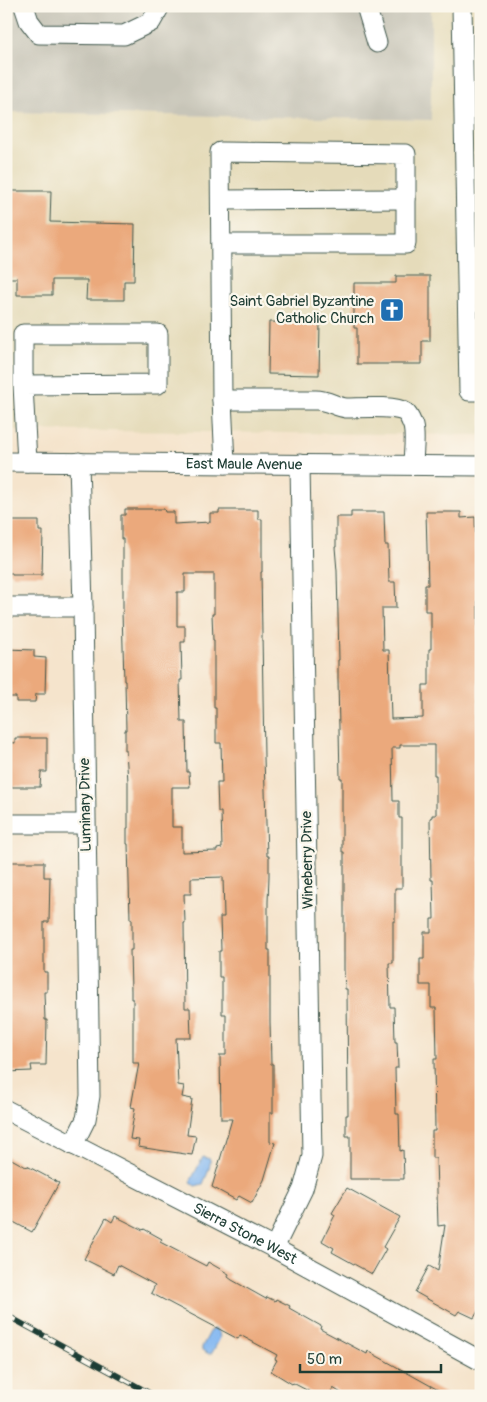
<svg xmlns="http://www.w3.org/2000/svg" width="487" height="1402" viewBox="0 0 487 1402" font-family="Pangolin,sans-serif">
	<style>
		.built { fill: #e5dbba }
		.industrial { fill: #c7c5b8 }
		.water { fill: #83b7f1; stroke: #517a92 }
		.building { fill: #eba97b; fill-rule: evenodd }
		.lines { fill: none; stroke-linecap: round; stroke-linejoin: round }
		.minor-casing { stroke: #3f564b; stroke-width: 21 }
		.minor { stroke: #fff; stroke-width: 19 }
		.rail-casing { stroke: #1f3d34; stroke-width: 5.5 }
		.rail { stroke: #fbf7ec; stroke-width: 4; stroke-dasharray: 11; stroke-linecap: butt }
		.labels { text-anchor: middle; stroke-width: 4.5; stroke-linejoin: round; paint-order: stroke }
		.poi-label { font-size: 15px; fill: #1f3d34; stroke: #fbf7ec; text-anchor: end }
		.street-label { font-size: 15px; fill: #1f3d34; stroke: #fbf7ec }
	</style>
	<rect width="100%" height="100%" fill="#fbf7ec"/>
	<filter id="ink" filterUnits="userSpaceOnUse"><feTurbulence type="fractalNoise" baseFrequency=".02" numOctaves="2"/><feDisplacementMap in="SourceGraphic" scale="10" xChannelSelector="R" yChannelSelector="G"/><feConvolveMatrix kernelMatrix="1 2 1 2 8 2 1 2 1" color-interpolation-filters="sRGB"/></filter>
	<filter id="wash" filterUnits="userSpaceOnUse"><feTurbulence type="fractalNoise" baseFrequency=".0096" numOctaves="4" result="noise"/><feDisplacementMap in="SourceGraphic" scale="20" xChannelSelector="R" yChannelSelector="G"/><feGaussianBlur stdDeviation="1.12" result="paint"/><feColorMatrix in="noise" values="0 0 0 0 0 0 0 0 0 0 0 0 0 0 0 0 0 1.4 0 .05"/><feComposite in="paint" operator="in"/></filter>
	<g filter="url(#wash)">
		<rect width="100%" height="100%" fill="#f5e4cc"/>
		<polygon class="built" points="431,6 481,6 481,435 6,430 6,112 430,120"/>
		<polygon class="industrial" points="6,6 431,6 431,120 6,112"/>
		<g class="water">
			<path d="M203 1157 210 1159C211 1168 206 1176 203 1184L195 1186 190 1182Z"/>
			<polygon points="214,1329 219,1332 220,1338 212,1353 209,1354 202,1350 202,1347 211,1330"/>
		</g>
		<g id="blocks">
			<g class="building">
				<polygon points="9,191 51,191 50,222 135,224 134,281 124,281 124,300 86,300 87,280 52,280 52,295 17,295 17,278 8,278"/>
				<polygon points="396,276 430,276 430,341 422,341 422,364 357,364 357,328 354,328 354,283 396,283"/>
				<polygon points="269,322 320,323 319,375 268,374"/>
				<path d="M125 509H164L165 512H174V524L210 522V513H219V510H258V519H262V572H261L264 757 267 856H269V876L268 902V950H270V1021L271 1064H273V1113H270V1142L275 1143 264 1180 252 1203 239 1196 236 1200 212 1187 232 1119H221L220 1055H226V1014H222V977H219V951H221L220 917H224L223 877 191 878V894H184L185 923H184L185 1008H190L191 1038H176L178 1085 184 1086 182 1097 192 1099 187 1135 196 1136 192 1155 138 1147 139 1140 130 1139 135 1108 131 1107 139 1063H133V999H131V991L130 950H132V919H130L128 844H127V828H128V782L126 750H125V730H126L125 681H124L122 612H123V539H121V515H125ZM185 574H214V614H212L213 640H214V708H216V743H221L222 783H217L218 812H221L222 848 217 849V851L182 852V827H172V787H190L189 772H187L186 722H181L180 680H182L181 642H185V626H177V592H185Z"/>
				<polygon points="351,512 384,512 385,545 388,545 389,582 395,582 396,608 382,608 383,650 389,650 391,719 423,718 423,685 429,685 429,649 431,649 431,611 425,611 425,585 428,585 426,512 461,512 461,518 475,517 478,610 478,720 480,720 480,744 481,1306 474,1318 459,1311 456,1315 415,1292 429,1266 438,1271 445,1225 438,1226 436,1158 432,1158 432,1131 435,1131 434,1059 437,1059 436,1008 431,1008 431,985 420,985 420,959 424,959 424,932 431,932 431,919 434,919 433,880 431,880 430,818 432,817 432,815 436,815 436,775 434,775 434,745 400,745 400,748 392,748 393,801 399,801 399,818 402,818 402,888 395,888 395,921 393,921 393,963 389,963 390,1007 394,1007 395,1042 397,1042 398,1068 395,1068 396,1114 399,1114 400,1151 403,1150 404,1179 350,1179 350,1136 346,1136 346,1115 348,1115 347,989 345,989 344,970 344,852 342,852 342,778 340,778 338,679 338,660 339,660 337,571 335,547 336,547 336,517 351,517"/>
				<polygon points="12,521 39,521 39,531 43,531 42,575 12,575 12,573 6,573 6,524 12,524"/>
				<polygon points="6,649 34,650 34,657 46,658 45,694 36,694 35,702 16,702 16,697 6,697"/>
				<polygon points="15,738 47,738 47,772 41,772 40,787 6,787 6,742 15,743"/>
				<polygon points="6,862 44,862 44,877 50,877 49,922 44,922 44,972 47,972 47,992 44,992 45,1020 47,1020 46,1065 31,1065 32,1071 6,1072"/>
				<polygon points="6,1156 26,1167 27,1166 59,1183 32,1232 6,1218"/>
				<polygon points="347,1188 400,1217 383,1247 386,1249 372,1274 332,1252 334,1248 322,1241 335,1215 332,1213"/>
				<polygon points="115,1216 143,1230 144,1229 162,1239 160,1242 206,1266 208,1262 229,1274 228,1277 232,1280 266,1299 267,1297 275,1301 276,1299 290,1306 289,1308 321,1326 320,1329 367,1354 368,1351 449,1396 346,1396 333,1388 329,1396 318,1396 293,1383 292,1384 271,1371 277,1360 275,1359 277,1355 240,1335 238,1339 151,1293 155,1285 118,1265 114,1274 84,1259 106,1218 112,1222"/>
			</g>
		</g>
	</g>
	<g filter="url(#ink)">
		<use href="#blocks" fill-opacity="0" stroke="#3f564b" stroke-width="1"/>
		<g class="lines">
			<defs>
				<g id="minor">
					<polyline points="24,6 29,21 39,34 124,35 151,22 160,6"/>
					<polyline points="366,6 377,43"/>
					<polyline points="462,6 469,391 481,391"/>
					<polyline points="221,200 406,199"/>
					<polyline points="221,244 406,244 406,154 220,152 222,400 225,464"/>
					<polyline points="23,385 158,384 158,334 23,334 23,385 27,462"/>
					<path d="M222 400H316C328 400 336 407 346 408 360 408 394 405 405 412 409 415 411 421 413 426 416 438 413 453 413 465"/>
					<path id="s1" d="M6 462 481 466"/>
					<polyline points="6,607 83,607"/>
					<polyline points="6,824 85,824"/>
					<path id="s2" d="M6 1110 274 1248 481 1361"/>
					<polyline points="73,1145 86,1119 90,1096 83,607 79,462"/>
					<polyline points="274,1248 303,1189 312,1156 300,464"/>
				</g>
			</defs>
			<use href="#minor" class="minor-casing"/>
			<use href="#minor" class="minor"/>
			<defs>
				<polyline id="rail" points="6,1315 155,1396"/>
			</defs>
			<use href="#rail" class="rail-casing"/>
			<use href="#rail" class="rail"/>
		</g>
	</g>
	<defs>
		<symbol id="church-square" viewBox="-11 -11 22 22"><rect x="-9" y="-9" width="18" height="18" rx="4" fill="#1f6fb2" stroke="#fbf7ec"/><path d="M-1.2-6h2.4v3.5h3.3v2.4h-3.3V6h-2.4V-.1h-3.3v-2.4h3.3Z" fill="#fff"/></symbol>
	</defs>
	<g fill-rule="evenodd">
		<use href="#church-square" x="378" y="296" width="28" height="28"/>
	</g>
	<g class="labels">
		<g class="poi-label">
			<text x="374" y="306">Saint Gabriel Byzantine<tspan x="374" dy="17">Catholic Church</tspan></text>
		</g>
		<g class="street-label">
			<text dy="5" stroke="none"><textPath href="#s1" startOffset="238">East Maule Avenue</textPath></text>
			<text transform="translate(85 805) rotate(-91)" y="5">Luminary Drive</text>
			<text transform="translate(307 860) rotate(-91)" y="5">Wineberry Drive</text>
			<text dy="5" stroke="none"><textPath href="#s2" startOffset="269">Sierra Stone West</textPath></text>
		</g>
	</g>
	<rect width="487" height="1402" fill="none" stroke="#fbf7ec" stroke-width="25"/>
	<path d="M300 1364v8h141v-8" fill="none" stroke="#1f3d34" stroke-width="2.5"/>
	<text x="307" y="1364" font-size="15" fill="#1f3d34" stroke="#fbf7ec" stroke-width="4" paint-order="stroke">50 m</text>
</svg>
